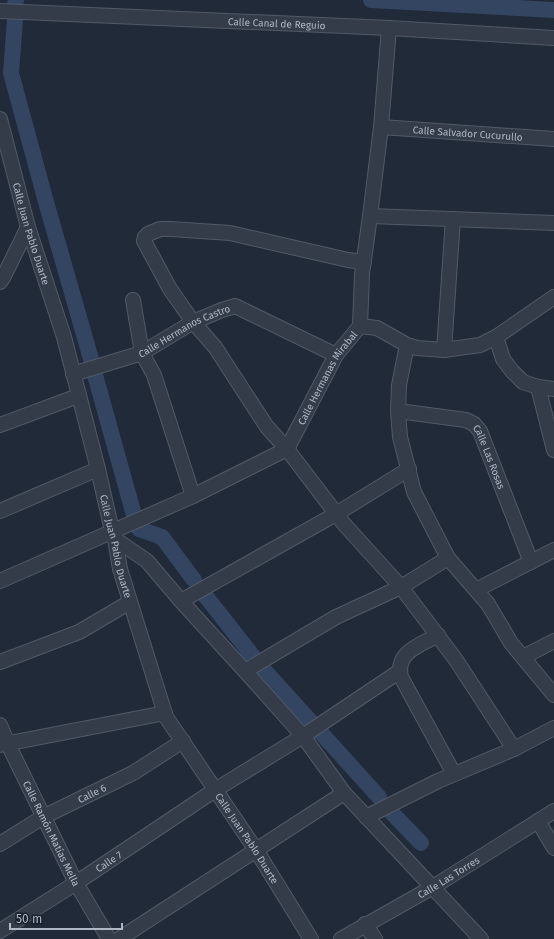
<svg xmlns="http://www.w3.org/2000/svg" width="554" height="939" viewBox="0 0 554 939" font-family="'Fira Sans',sans-serif">
	<style>
		.lines { fill: none; stroke-linecap: round; stroke-linejoin: round }
		.canal { stroke: #334561; stroke-width: 16 }
		.street-casing { stroke: #515a67; stroke-width: 16 }
		.street { stroke: #343c4a; stroke-width: 14 }
		.labels { text-anchor: middle; stroke-width: 3.5; stroke-linejoin: round; paint-order: stroke }
		.street-label { font-size: 10px; fill: #aeb7c6; stroke: #19212e }
	</style>
	<rect width="100%" height="100%" fill="#202a39"/>
	<g class="lines">
		<g class="canal">
			<polyline points="371,0 554,10"/>
			<polyline points="15,5 16,0"/>
			<polyline points="15,19 11,73 46,202 91,359"/>
			<polyline points="95,375 134,515"/>
			<polyline points="139,529 162,537 194,580"/>
			<polyline points="204,594 255,659"/>
			<polyline points="265,671 379,797"/>
			<polyline points="392,813 421,843"/>
		</g>
		<defs>
			<g id="street">
				<path id="s1" d="M0 11 389 28 554 38"/>
				<path id="s2" d="M0 119 28 227 64 337 98 469 112 531 115 539 120 569 166 717 256 850 311 939"/>
				<path id="s3" d="M381 127 554 139"/>
				<polyline points="370,216 554,223"/>
				<polyline points="364,262 348,260 230,233 171,229 160,229 148,234 145,237 144,241 170,289 193,322 215,347 267,427 287,449 344,524 401,587 456,660 514,749"/>
				<polyline points="0,282 4,276 28,227"/>
				<polyline points="133,300 142,353 154,375 193,496"/>
				<polyline points="360,326 362,274 370,216 381,127 389,28"/>
				<polyline points="496,337 503,359 512,371 523,382 538,387 554,389"/>
				<polyline points="407,345 399,385 398,411 400,437 414,492 448,558 488,604 511,643 554,695"/>
				<polyline points="444,350 453,219"/>
				<path id="s4" d="M73 374 142 353 193 322 222 310 235 306 336 355"/>
				<polyline points="538,387 554,450"/>
				<path id="s5" d="M398 411 466 420 474 424 480 431 531 562"/>
				<polyline points="0,425 78,396"/>
				<polyline points="0,511 98,469"/>
				<polyline points="115,539 147,561 181,601 245,671 303,736 344,793 481,939"/>
				<path id="s6" d="M0 581 193 496 287 449 336 355 360 326 377 328 407 345 417 348 444 350 480 345 496 337 554 297"/>
				<polyline points="476,590 554,550"/>
				<polyline points="181,601 336,514 409,469"/>
				<path d="M438 635C419 646 395 652 401 677L454 774"/>
				<polyline points="523,657 554,641"/>
				<polyline points="0,662 79,632 130,602"/>
				<polyline points="245,671 336,617 401,587 448,558"/>
				<path id="s7" d="M0 725 8 744 76 883 109 939"/>
				<polyline points="0,745 165,713"/>
				<polyline points="366,817 438,781 514,749 554,728"/>
				<polyline points="538,821 554,848"/>
				<path id="s8" d="M0 844 43 817 133 773 183 741"/>
				<polyline points="365,924 375,939"/>
				<path id="s9" d="M0 931 76 883 215 790 303 736 400 671"/>
				<polyline points="119,939 344,793"/>
				<path id="s10" d="M341 939 433 887 554 811"/>
			</g>
		</defs>
		<use href="#street" class="street-casing"/>
		<use href="#street" class="street"/>
	</g>
	<g class="labels">
		<g class="street-label">
			<text dy="4" stroke="none"><textPath href="#s1" startOffset="277">Calle Canal de Reguio</textPath></text>
			<text dy="4" stroke="none"><textPath href="#s3" startOffset="87">Calle Salvador Cucurullo</textPath></text>
			<text dy="4" stroke="none"><textPath href="#s2" startOffset="119">Calle Juan Pablo Duarte</textPath></text>
			<text dy="4" stroke="none"><textPath href="#s4" startOffset="120">Calle Hermanos Castro</textPath></text>
			<text dy="4" stroke="none"><textPath href="#s6" startOffset="398">Calle Hermanas Mirabal</textPath></text>
			<text dy="4" stroke="none"><textPath href="#s5" startOffset="114">Calle Las Rosas</textPath></text>
			<text dy="4" stroke="none"><textPath href="#s2" startOffset="443">Calle Juan Pablo Duarte</textPath></text>
			<text dy="4" stroke="none"><textPath href="#s8" startOffset="105">Calle 6</textPath></text>
			<text dy="4" stroke="none"><textPath href="#s7" startOffset="120">Calle Ramón Matías Mella</textPath></text>
			<text dy="4" stroke="none"><textPath href="#s2" startOffset="767">Calle Juan Pablo Duarte</textPath></text>
			<text dy="4" stroke="none"><textPath href="#s9" startOffset="129">Calle 7</textPath></text>
			<text dy="4" stroke="none"><textPath href="#s10" startOffset="124">Calle Las Torres</textPath></text>
		</g>
	</g>
	<path d="M10 923v6h112v-6" fill="none" stroke="#aeb7c6" stroke-width="2"/>
	<text x="16" y="923" font-size="12" fill="#aeb7c6" stroke="#19212e" stroke-width="3" paint-order="stroke">50 m</text>
</svg>
